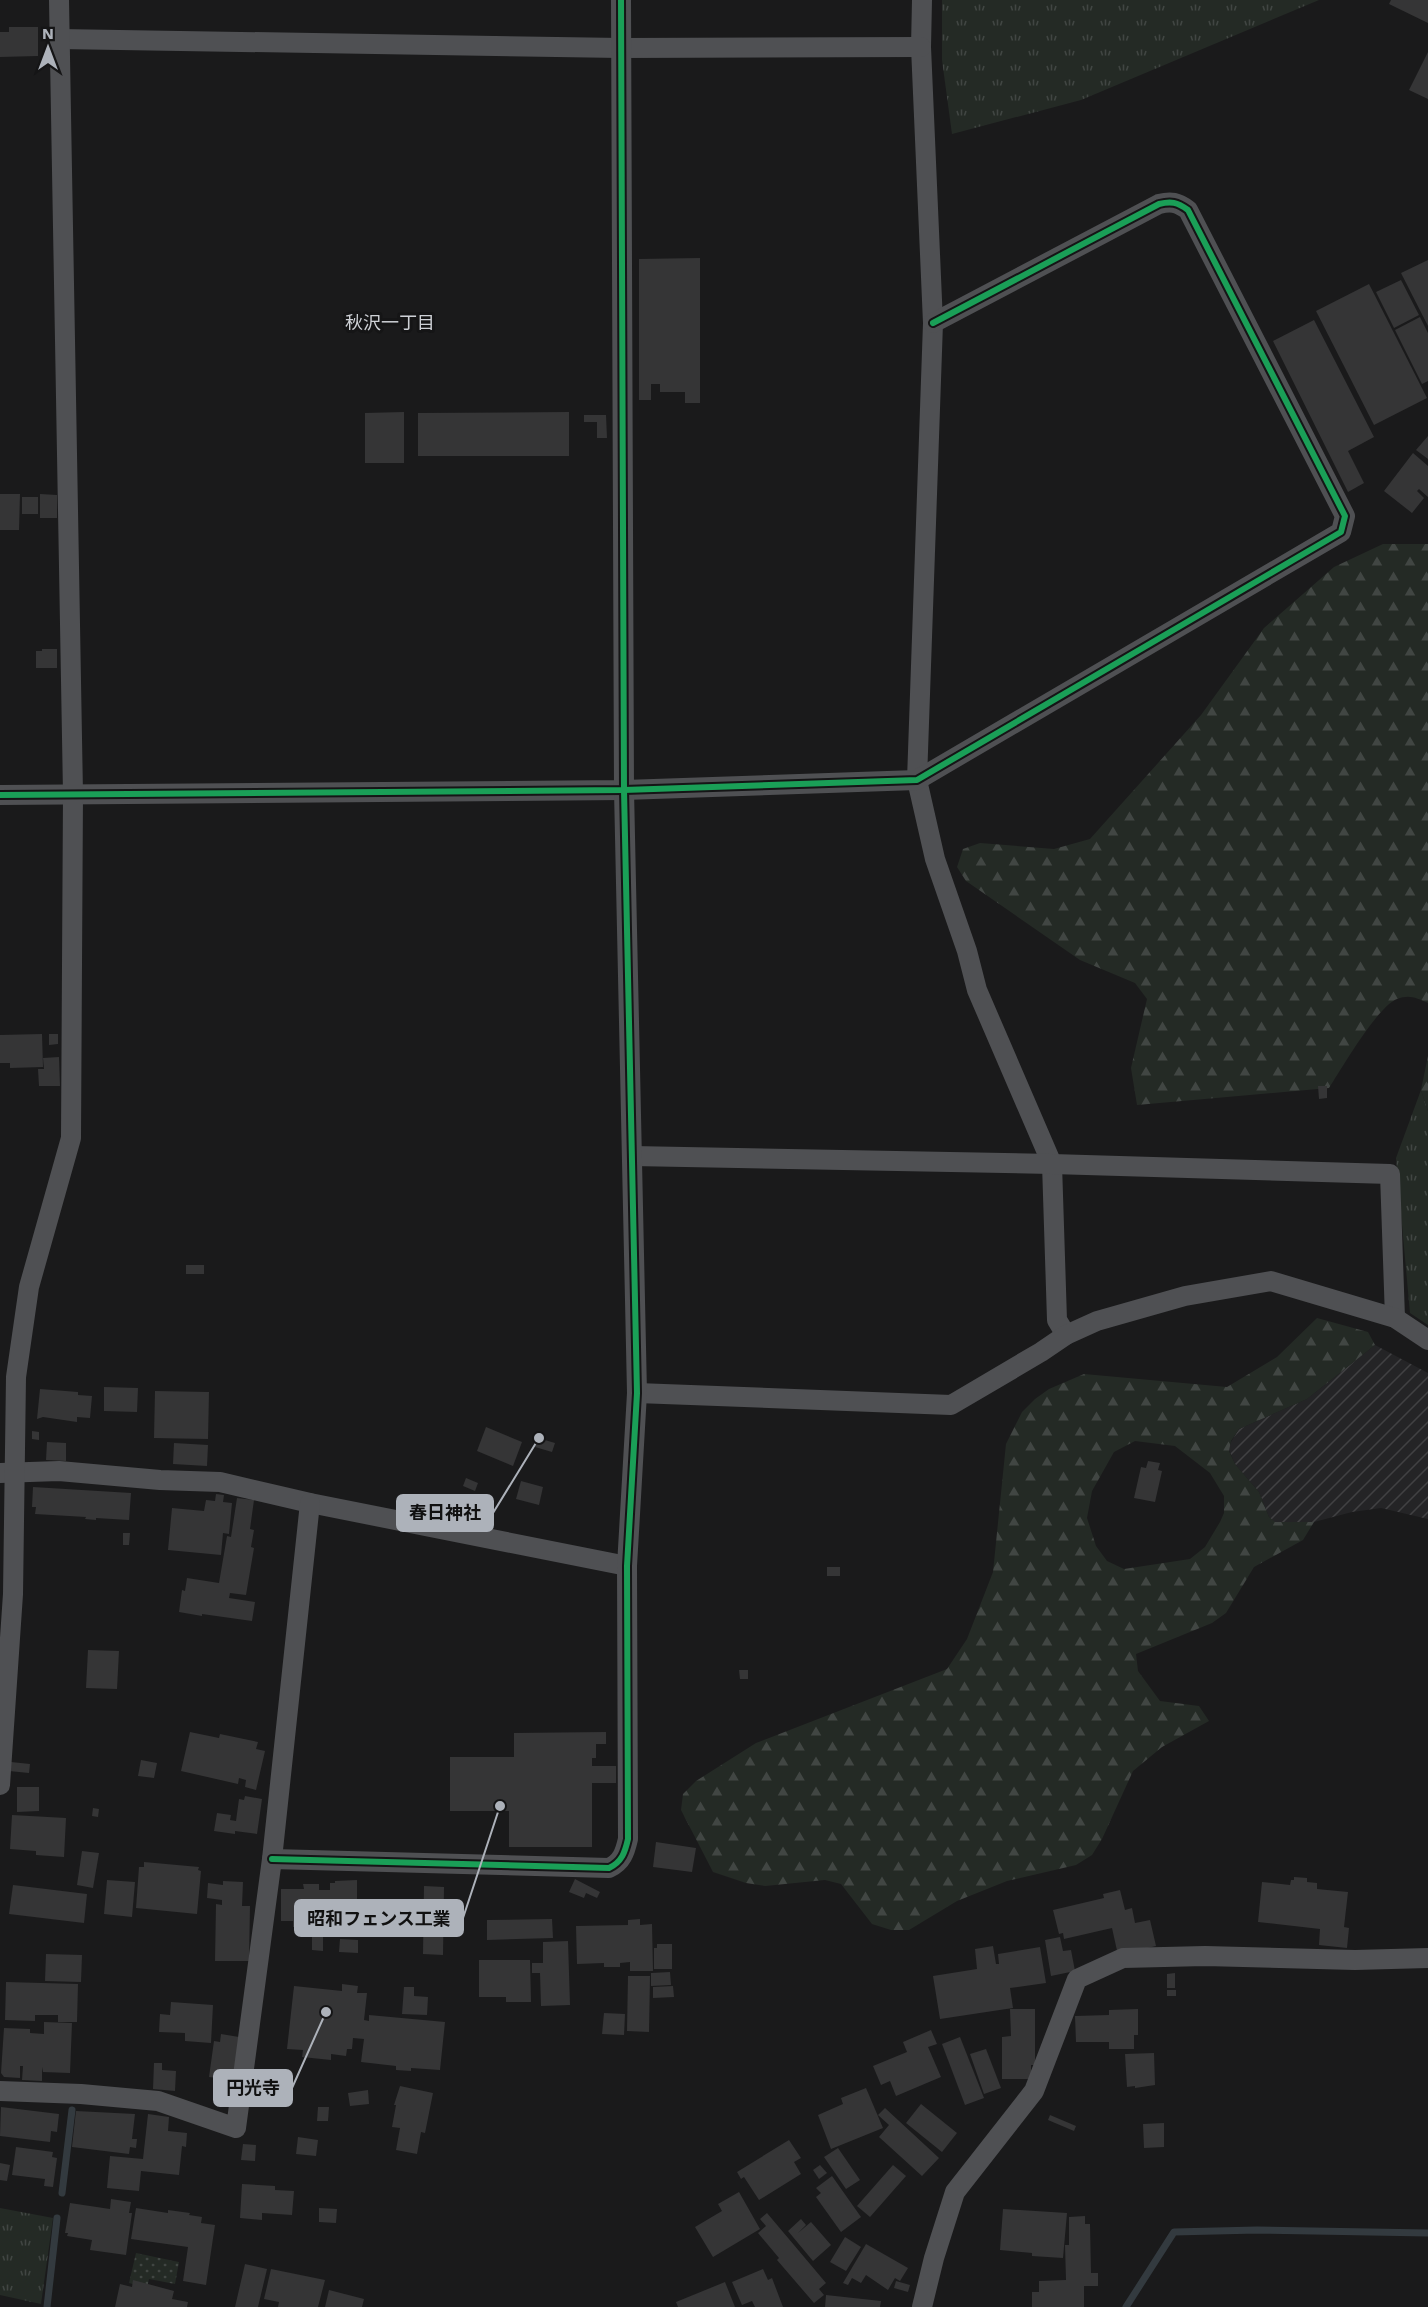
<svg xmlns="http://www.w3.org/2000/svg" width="1428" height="2307" viewBox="0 0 1428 2307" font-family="'Work Sans','Noto Sans JP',sans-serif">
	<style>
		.industrial { fill: url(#industrial-furrows) }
		.grass { fill: url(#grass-tufts) }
		.forest { fill: url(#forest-firs); fill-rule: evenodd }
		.garden { fill: url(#garden-dots) }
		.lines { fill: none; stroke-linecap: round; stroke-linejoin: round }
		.stream { stroke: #333a3f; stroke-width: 7 }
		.building { fill: #353536 }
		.street { stroke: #4f5053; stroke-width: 20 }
		.cycleway-casing { stroke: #151516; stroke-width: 10 }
		.cycleway { stroke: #1a9f57; stroke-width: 6 }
		.labels { text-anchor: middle; stroke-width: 6; stroke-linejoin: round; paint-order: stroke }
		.neighbourhood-label { font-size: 18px; fill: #ced1d6; stroke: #151516 }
		.leader { fill: none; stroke: #adb2ba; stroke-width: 2 }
		.callout-dot { fill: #adb2ba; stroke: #151516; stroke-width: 2 }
		.callout { fill: #adb2ba; stroke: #adb2ba; stroke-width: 2 }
		.callout-label { font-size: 18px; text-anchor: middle; font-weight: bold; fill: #111 }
	</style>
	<defs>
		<pattern id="industrial-furrows" width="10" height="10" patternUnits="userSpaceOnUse" patternTransform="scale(1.5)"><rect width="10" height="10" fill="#242426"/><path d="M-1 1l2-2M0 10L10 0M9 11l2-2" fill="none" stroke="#414143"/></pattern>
		<pattern id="grass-tufts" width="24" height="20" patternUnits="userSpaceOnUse" patternTransform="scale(1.5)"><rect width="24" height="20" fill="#242a25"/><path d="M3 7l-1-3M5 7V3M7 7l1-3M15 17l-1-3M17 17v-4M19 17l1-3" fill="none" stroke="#414643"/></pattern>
		<pattern id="forest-firs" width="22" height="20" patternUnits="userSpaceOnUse" patternTransform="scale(1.5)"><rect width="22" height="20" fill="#242a25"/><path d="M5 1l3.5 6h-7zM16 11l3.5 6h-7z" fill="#414643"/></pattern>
		<pattern id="garden-dots" width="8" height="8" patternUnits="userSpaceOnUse" patternTransform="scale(1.5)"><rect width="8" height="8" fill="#242a25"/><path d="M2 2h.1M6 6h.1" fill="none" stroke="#414643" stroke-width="1.8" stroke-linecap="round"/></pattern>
	</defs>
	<rect width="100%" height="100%" fill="#1a1a1b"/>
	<polygon class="industrial" points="1375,1345 1428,1373 1428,1519 1381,1508 1352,1512 1314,1522 1275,1523 1269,1517 1259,1492 1235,1464 1229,1450 1231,1442 1239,1429 1307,1399"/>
	<g class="grass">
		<polygon points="942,0 1319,0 1081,100 952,134 942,60"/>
		<polygon points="1421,1090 1428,1111 1428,1325 1410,1313 1396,1158"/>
		<polygon points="0,2208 53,2218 41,2304 0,2295"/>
	</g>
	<g class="forest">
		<path d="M1383 544H1428V1003C1417 998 1409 994 1397 999 1377 1007 1342 1068 1329 1088L1137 1105 1131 1068 1147 999 1135 983 1080 960 966 881 957 867 963 849 980 843 1054 849 1090 839 1201 715 1264 628 1334 567Z"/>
		<polygon points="1428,1056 1428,1111 1421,1090"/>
		<path d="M1317 1318 1368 1332 1375 1345 1307 1399 1239 1429 1231 1441 1229 1451 1235 1464 1259 1492 1269 1517 1275 1522H1314L1303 1540 1254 1567 1226 1613 1212 1623 1136 1654 1138 1671 1160 1701 1199 1706 1209 1721 1162 1747 1133 1771 1102 1839 1092 1855 1076 1865 1007 1881 957 1901 909 1930H891L872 1924 841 1884 825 1880 765 1886 746 1883 713 1872 681 1810 683 1794 696 1781 756 1743 947 1669 967 1639 993 1572 1006 1444 1022 1412 1035 1399 1049 1389 1084 1374 1227 1387 1277 1357ZM1135 1441 1175 1446 1210 1473 1224 1496V1513L1220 1522 1205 1547 1190 1559 1124 1569 1107 1561 1096 1546 1087 1518 1092 1491 1114 1452Z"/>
	</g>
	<polygon class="garden" points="136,2253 179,2262 175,2284 149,2279 147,2288 129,2283"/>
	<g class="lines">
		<g class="stream">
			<polyline points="62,2193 72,2110"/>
			<polyline points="47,2307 57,2218"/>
			<polyline points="1126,2307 1174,2232 1257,2230 1428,2233"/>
		</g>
	</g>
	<g class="building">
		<polygon points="1391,0 1428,0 1428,23 1389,4"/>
		<polygon points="9,27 38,27 38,56 0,57 0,32 9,32"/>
		<polygon points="1428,52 1428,99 1409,90"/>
		<polygon points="700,258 700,403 685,403 685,392 660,392 660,384 651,384 651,400 639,400 639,259"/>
		<polygon points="1428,260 1428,326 1401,273"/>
		<polygon points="1401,280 1419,315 1394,328 1376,292"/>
		<polygon points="1369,284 1427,398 1374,425 1316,311"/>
		<polygon points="1420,317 1428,333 1428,381 1422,384 1395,330"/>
		<polygon points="1314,320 1374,437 1348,451 1364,483 1348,492 1273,341"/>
		<polygon points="404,412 404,463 365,463 365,413"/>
		<polygon points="569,412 569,456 418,456 418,413"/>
		<polygon points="584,415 606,415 607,438 597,438 597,422 584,422"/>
		<polygon points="1428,436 1428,459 1416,450"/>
		<polygon points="1413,453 1428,466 1428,497 1419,489 1417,491 1424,498 1412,513 1384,491"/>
		<polygon points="0,494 20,494 19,530 0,530"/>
		<polygon points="40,494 57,495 57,518 40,518"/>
		<rect x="22" y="497" width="16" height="17"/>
		<polygon points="42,649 57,649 57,668 36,668 36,651 42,651"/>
		<polygon points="42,1034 43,1067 10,1068 10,1063 0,1063 0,1035"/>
		<polygon points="49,1034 58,1034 58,1044 49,1045"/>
		<polygon points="59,1057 60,1086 39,1086 38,1069 44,1069 43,1058"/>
		<polygon points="1318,1086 1327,1086 1327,1098 1319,1099"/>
		<rect x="186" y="1265" width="18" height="9"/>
		<polygon points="104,1387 138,1388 137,1412 104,1411"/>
		<polygon points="40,1389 78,1392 78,1395 92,1396 90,1418 77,1417 77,1422 43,1417 37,1419"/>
		<polygon points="155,1391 209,1392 208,1439 154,1438"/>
		<polygon points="486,1427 522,1442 513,1466 477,1451"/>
		<polygon points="32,1431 39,1432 39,1440 32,1439"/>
		<polygon points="538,1438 555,1443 552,1452 535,1447"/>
		<polygon points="47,1442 66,1443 66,1461 46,1460"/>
		<polygon points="174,1443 208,1445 207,1466 173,1464"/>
		<polygon points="1148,1461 1160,1463 1158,1470 1162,1471 1155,1502 1134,1498 1141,1467 1146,1468"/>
		<polygon points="466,1478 478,1483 475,1491 463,1486"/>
		<polygon points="521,1481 543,1487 539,1505 516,1499"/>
		<polygon points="33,1487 131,1493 129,1520 96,1518 96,1520 85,1519 86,1517 35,1514 36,1507 32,1507"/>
		<polygon points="216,1494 224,1495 223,1502 232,1503 229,1534 223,1533 221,1555 168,1550 172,1508 204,1511 206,1500 215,1501"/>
		<polygon points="237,1498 254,1500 250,1529 254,1530 251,1547 254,1548 246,1595 230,1593 229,1598 255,1602 252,1621 202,1614 202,1616 179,1612 182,1590 185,1591 187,1578 219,1583 227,1536 231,1537"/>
		<polygon points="123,1533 130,1533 129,1545 123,1545"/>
		<rect x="827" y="1567" width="13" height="9"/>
		<polygon points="88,1650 119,1651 117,1689 86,1688"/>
		<polygon points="739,1670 748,1670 748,1679 740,1679"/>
		<polygon points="190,1732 219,1738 220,1734 258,1742 256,1749 265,1751 256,1790 245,1787 246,1780 239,1778 238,1784 181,1771"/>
		<polygon points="606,1732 606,1744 596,1744 596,1758 592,1758 592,1766 616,1766 616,1783 592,1783 592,1847 509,1847 509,1811 450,1811 450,1757 514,1757 514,1733"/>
		<polygon points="141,1760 157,1763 154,1778 138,1776"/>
		<polygon points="11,1762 30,1764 29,1773 9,1771"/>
		<polygon points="17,1787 39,1787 39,1811 17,1812"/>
		<polygon points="245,1796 262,1799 257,1834 235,1831 235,1834 214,1831 217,1813 231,1815 230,1820 236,1821 239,1799 244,1800"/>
		<polygon points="93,1808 99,1809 98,1817 92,1816"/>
		<polygon points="12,1815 66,1818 64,1857 36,1855 36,1851 10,1849"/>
		<polygon points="656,1842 696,1848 692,1872 653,1867"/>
		<polygon points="82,1851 99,1853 93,1888 77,1885"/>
		<polygon points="144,1862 199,1867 198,1870 201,1871 197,1914 136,1908 139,1867 144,1867"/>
		<polygon points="1294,1877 1307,1878 1307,1882 1317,1883 1317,1889 1348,1892 1344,1927 1349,1928 1347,1948 1319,1945 1320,1929 1258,1922 1262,1882 1290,1885 1291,1880 1294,1880"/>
		<polygon points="575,1879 600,1892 597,1898 586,1893 584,1898 569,1892"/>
		<polygon points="107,1880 135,1882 132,1917 104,1914"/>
		<polygon points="357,1880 357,1916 328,1917 328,1922 307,1922 307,1927 293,1927 293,1921 281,1921 281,1889 304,1889 303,1884 319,1884 319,1890 330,1890 330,1883 335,1883 335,1881"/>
		<polygon points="223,1881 243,1882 242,1906 250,1906 249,1961 215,1961 216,1904 222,1905 222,1900 207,1898 208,1883 223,1885"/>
		<polygon points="13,1885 87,1894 84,1923 9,1914"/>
		<polygon points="424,1886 444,1887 443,1955 423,1954"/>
		<polygon points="1120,1890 1125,1910 1132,1908 1135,1923 1150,1920 1156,1946 1118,1955 1112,1928 1064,1939 1063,1933 1059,1934 1053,1910 1104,1898 1103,1894"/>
		<polygon points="552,1919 553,1938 487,1940 487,1920"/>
		<polygon points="640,1919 640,1925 652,1924 653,1971 630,1971 630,1962 620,1963 620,1967 604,1967 604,1963 577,1964 576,1926 628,1925 628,1920"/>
		<polygon points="312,1931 323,1932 323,1951 312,1950"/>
		<polygon points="1060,1937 1063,1951 1071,1950 1075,1971 1051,1976 1045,1940"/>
		<polygon points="340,1939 358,1940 358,1953 339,1952"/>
		<polygon points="568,1941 570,2005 541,2006 540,1973 532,1973 532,1963 543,1963 543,1942"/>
		<polygon points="657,1944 672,1944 672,1969 654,1969 654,1948 657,1948"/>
		<polygon points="993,1946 996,1964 999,1964 998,1954 1040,1947 1046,1983 1010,1988 1013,2008 940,2019 933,1976 977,1969 975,1949"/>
		<polygon points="46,1954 82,1955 81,1982 45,1981"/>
		<polygon points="479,1960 530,1960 531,2002 506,2002 506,1997 479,1997"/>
		<polygon points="670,1972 671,1985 651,1986 651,1973"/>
		<polygon points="1175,1973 1175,1988 1167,1988 1167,1974"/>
		<polygon points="628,1976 650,1976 649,2032 627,2031"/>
		<polygon points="6,1982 78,1984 77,2022 58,2022 58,2015 35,2015 35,2021 5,2020"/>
		<polygon points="342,1984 358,1986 357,1993 367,1993 364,2020 369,2021 369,2015 445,2022 440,2070 411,2068 411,2071 396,2070 396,2066 361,2062 364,2039 353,2038 352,2049 347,2049 346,2056 331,2054 331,2060 302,2057 303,2050 287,2049 294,1986 342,1991"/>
		<polygon points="673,1986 674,1997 653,1998 653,1987"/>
		<polygon points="404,1987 414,1987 414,1996 428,1997 427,2015 402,2014"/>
		<rect x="1167" y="1990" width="9" height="6"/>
		<polygon points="171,2002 213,2005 211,2043 185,2041 185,2033 159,2032 160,2014 170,2015"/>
		<polygon points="1010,2009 1035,2009 1035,2065 1031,2065 1031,2079 1002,2079 1002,2037 1011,2036"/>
		<polygon points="1138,2009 1138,2035 1134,2035 1134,2049 1109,2049 1109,2042 1076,2042 1075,2016 1109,2015 1109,2010"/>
		<polygon points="604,2013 625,2014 624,2035 602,2034"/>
		<polygon points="44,2022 72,2023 70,2073 43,2072 42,2067 42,2081 22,2080 23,2066 20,2066 20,2078 4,2077 1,2073 4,2028 30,2029 30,2033 44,2034"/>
		<polygon points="931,2030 937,2044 928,2047 941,2077 896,2096 890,2081 881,2085 873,2066 907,2052 903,2042"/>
		<polygon points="221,2034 239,2037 233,2080 209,2077 214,2041 220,2042"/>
		<polygon points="960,2037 984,2098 965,2105 942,2044"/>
		<polygon points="986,2049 1001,2088 984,2094 970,2054"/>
		<polygon points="1154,2053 1155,2085 1135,2088 1135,2086 1127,2087 1125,2054"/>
		<polygon points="154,2063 162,2063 162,2070 176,2071 175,2091 153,2089"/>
		<polygon points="400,2086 433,2093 425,2133 421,2132 417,2154 396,2150 400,2128 392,2127 396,2105 394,2105"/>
		<polygon points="866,2088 883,2128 831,2149 818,2115 843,2104 841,2098"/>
		<polygon points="368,2090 369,2104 350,2106 348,2093"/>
		<polygon points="921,2104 957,2133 942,2152 906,2123"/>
		<polygon points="1,2107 59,2114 57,2132 51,2131 50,2142 0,2136"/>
		<polygon points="318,2107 329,2107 328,2121 317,2121"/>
		<polygon points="885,2108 939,2158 922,2176 879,2137 889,2125 878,2115"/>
		<polygon points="76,2111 135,2114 132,2139 137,2139 136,2148 130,2147 129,2154 72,2147"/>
		<polygon points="148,2114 169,2117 168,2131 187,2133 186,2147 182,2146 179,2175 141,2171 139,2191 107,2188 110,2156 143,2159"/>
		<polygon points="1050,2115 1076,2126 1074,2131 1048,2120"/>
		<polygon points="1164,2123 1164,2147 1144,2148 1143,2124"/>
		<polygon points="298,2137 318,2140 316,2156 296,2154"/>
		<polygon points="789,2140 801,2158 794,2162 801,2174 759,2200 744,2177 741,2179 737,2172"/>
		<polygon points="243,2144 256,2145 255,2161 241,2160"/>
		<polygon points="16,2147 53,2152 52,2157 57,2158 53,2187 44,2186 45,2179 12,2175"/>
		<polygon points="838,2148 860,2180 846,2189 824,2157"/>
		<polygon points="0,2163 10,2165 7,2181 0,2180"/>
		<polygon points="820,2165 827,2173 819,2179 813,2170"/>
		<polygon points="893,2165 906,2176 870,2217 857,2206"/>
		<polygon points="832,2176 861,2217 841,2232 816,2197 821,2193 816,2188"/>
		<polygon points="242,2184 275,2186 275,2190 294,2191 292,2215 262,2213 262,2220 240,2218"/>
		<polygon points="739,2192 760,2229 713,2257 695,2227 722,2211 718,2204"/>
		<polygon points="111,2199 131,2202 129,2213 132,2213 126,2255 90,2250 92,2240 67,2236 68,2233 65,2233 70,2203 110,2209"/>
		<polygon points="136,2208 168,2213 168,2210 190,2213 189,2215 202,2217 201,2223 215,2225 206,2285 183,2281 188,2247 131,2239"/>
		<polygon points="319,2208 337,2209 336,2223 319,2222"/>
		<polygon points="1003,2209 1067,2213 1063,2258 1032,2256 1032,2253 1000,2250"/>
		<polygon points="767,2213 826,2283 819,2289 824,2295 814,2303 777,2260 779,2258 758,2233 766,2226 760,2219"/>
		<polygon points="1085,2216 1085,2224 1090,2224 1091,2273 1098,2273 1098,2286 1084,2286 1084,2307 1032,2307 1032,2292 1039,2292 1039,2281 1066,2280 1065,2245 1069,2245 1069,2217"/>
		<polygon points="801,2219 806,2225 798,2233 811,2222 831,2245 813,2261 788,2231"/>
		<polygon points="845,2237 861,2247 846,2271 830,2262"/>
		<polygon points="866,2244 908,2268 900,2281 895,2278 888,2290 866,2275 861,2283 852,2278 848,2285 843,2283"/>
		<polygon points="245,2264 267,2269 258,2307 235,2307"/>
		<polygon points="271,2269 325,2280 318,2307 278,2307 279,2302 264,2299"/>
		<polygon points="763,2269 768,2280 772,2278 783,2307 755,2307 752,2301 742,2305 732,2282"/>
		<polygon points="133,2280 174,2291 172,2299 188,2302 187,2307 115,2307 120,2284 132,2287"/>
		<polygon points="896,2281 910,2285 908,2292 894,2288"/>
		<polygon points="725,2282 735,2307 678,2307 676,2302"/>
		<polygon points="329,2290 364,2299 362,2307 325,2307"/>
		<polygon points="826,2295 881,2301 880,2307 825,2307"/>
	</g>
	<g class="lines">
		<g class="street">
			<polyline points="922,0 921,47 933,323 917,780 935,859 967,951 977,990 1052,1164 1057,1320 1066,1335"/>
			<polyline points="59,39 621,48 921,47"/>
			<path d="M0 795 624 790 917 780 1341 532 1345 516 1188 210C1177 202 1171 201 1159 204L933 323"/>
			<polyline points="632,1156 1052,1164 1390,1174 1395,1318"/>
			<polyline points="637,1393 951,1405 1041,1352 1066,1335 1097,1321 1185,1296 1271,1281 1395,1318 1428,1340"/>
			<polyline points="0,1473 59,1471 160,1480 220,1482 310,1503 627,1566"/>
			<polyline points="0,1785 13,1594 16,1377 29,1287 71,1138 73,794 59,0"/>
			<path d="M272 1859 609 1868C622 1862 625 1852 628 1839L627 1566 637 1393 624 790 621 0"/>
			<polyline points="0,2091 81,2094 158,2101 236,2128 272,1859 310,1503"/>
			<polyline points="922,2307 934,2258 955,2192 1034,2091 1077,1979 1123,1958 1205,1956 1355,1960 1428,1958"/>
		</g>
		<defs>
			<g id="cycleway">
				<path d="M0 795 624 790 917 780 1341 532 1345 516 1188 210C1177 202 1171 201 1159 204L933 323"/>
				<path d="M272 1859 609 1868C622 1862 625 1852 628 1839L627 1566 637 1393 624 790 621 0"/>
			</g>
		</defs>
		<use href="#cycleway" class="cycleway-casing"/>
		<use href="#cycleway" class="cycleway"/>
	</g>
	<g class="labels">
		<g class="neighbourhood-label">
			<text x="390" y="329">秋沢一丁目</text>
		</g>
	</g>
	<path class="leader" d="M539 1438L493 1513M500 1806L463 1918M326 2012L292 2088"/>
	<g class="callout-dot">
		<circle cx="539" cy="1438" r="6"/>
		<circle cx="500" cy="1806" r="6"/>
		<circle cx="326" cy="2012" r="6"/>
	</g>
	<g class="callout">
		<rect x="397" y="1495" width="96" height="36" rx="6"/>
		<rect x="295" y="1900" width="168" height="36" rx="6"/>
		<rect x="214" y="2070" width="78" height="36" rx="6"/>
	</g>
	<g class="callout-label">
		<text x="445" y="1519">春日神社</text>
		<text x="379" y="1925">昭和フェンス工業</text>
		<text x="253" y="2094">円光寺</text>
	</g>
	<g transform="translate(48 48)" stroke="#151516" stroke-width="4.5" paint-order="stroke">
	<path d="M0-4.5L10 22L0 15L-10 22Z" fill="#adb2ba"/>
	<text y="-9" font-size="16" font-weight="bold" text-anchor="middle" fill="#adb2ba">N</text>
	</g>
</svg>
